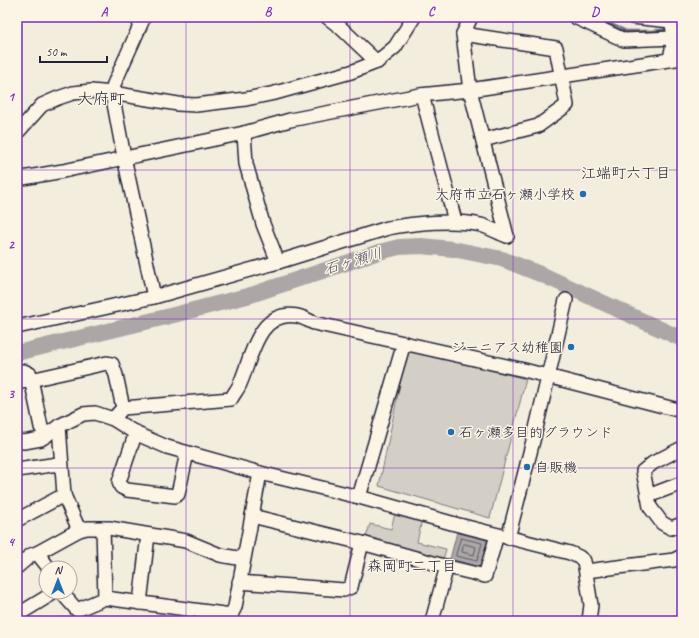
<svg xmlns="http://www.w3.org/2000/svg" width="699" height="638" viewBox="0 0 699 638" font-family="Caveat,'Klee One',sans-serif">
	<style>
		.green { fill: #d4cfc6; stroke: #7b7880 }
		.water { fill: #aca7a6; stroke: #75727b }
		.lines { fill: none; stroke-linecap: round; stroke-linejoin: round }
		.shore { stroke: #595766; stroke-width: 1 }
		.stream { stroke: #75727b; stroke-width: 2.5 }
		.river { stroke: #aca7a6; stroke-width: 16 }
		.minor-casing { stroke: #22223b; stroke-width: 16 }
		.minor { stroke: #fcf5e5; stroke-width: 13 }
		.grid { fill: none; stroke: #7b2cbf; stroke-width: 1; stroke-opacity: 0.55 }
		.poi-dot { fill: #1f6fb2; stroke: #fcf5e5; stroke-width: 1.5 }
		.labels { text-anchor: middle; stroke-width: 3; stroke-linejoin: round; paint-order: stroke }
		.poi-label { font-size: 14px; fill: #22223b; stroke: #fcf5e5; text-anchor: end }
		.neighbourhood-label { font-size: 15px; fill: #22223b; stroke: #fcf5e5 }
		.water-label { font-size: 15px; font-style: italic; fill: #525160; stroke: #fcf5e5 }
		.quarter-label { font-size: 16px; fill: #22223b; stroke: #fcf5e5 }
		.neatline { fill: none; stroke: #7b2cbf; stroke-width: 1.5 }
		.grid-label { font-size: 13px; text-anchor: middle; font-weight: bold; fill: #7b2cbf }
	</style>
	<rect width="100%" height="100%" fill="#f3edde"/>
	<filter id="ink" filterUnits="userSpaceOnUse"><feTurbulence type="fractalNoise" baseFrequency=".025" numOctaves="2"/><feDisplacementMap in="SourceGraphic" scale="8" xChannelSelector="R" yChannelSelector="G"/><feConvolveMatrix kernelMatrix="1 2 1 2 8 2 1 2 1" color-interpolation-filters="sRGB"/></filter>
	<g filter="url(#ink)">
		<g class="green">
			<polygon points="407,350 526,379 490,518 379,486"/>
			<polygon points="396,509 423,515 417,542 446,549 443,560 365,541 370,524 391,529"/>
		</g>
		<polygon class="water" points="457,532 485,539 487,542 481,564 479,567 450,559"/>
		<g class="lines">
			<g class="shore">
				<polygon points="461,538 482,543 477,561 456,556"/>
				<polygon points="465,544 476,547 474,555 462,552 463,545"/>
			</g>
			<g class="stream">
				<polyline points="595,17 626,31 652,31 669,29"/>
				<polyline points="676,28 682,28"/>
			</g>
			<polyline class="river" points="17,353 166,317 251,295 379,252 399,247 421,246 453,249 502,259 545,276 682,339"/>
			<defs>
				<g id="minor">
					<polyline points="144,17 114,84 112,93 124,157 154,297"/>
					<polyline points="327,17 340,27 377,62"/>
					<polyline points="471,17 463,34 470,90 507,236"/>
					<polyline points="575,17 624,40 674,38 682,36"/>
					<polyline points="632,17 671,21"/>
					<polyline points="463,34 556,48 567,105 538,126 483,140"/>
					<polyline points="670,59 674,38 671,17"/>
					<polyline points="422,95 455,221"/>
					<polyline points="17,133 42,105 58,98 73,93 91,91 112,93 178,104 196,105 246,99 275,93 351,72 377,62 395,47 414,17"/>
					<polyline points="244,133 246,164 263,224 278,262"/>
					<polyline points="17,179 63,171 244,133 290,120 420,95 470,90 682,58"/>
					<path d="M17 327 154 297 278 262 388 228C415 223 454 219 481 225 490 228 499 233 507 236"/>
					<polyline points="17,371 24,371 30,374 41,427 46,436"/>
					<polyline points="17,383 107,363 112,364 116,375 123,408"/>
					<path d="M113 419 123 408 231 399C233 395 237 390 239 386 251 361 257 309 297 316 303 317 309 321 314 323L524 370 682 411"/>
					<polyline points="59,426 64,495 79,530"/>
					<polyline points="136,432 119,482 121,487 127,490 175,496 178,494 187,453"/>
					<polyline points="17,441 24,442 41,439 59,426 83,414 95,413 113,419 137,434 167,447 260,473 359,497 455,524 570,553 579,557 584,561 591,605 589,621"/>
					<polyline points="682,448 653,463 643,471 648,496 682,483"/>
					<polyline points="17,470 58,464 61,461"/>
					<polyline points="648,496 650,507 662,523 671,528 682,524"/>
					<polyline points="359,497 404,343"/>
					<polyline points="252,516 362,543 444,566 485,576 497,535"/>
					<polyline points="17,520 64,495"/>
					<polyline points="103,528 105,598"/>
					<polyline points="508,538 534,437 566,300"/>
					<polyline points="37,553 49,568"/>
					<polyline points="17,567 31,555 37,553 79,530 87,528 109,528 186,541 220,555 243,559"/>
					<polyline points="586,571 674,560 682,556"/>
					<polyline points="239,582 344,590 351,587 362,543"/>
					<polyline points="61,592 77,610 105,598 231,615"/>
					<polyline points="140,603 148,535"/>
					<polyline points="22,621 19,614 55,592"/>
					<polyline points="232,621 231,615 235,607 260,473"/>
					<polyline points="432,621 447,566"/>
				</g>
			</defs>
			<use href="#minor" class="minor-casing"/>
			<use href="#minor" class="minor"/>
		</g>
	</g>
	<path class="grid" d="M186 17V621M350 17V621M513 17V621M17 170H682M17 319H682M17 468H682"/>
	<g class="poi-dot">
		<circle cx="583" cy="194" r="4"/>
		<circle cx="571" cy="347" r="4"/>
		<circle cx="451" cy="432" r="4"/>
		<circle cx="527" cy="467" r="4"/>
	</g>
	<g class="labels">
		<g class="poi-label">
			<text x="575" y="199">大府市立石ヶ瀬小学校</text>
			<text x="563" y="352">ジーニアス幼稚園</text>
			<text x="459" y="437" text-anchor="start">石ヶ瀬多目的グラウンド</text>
			<text x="535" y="472" text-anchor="start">自販機</text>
		</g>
		<g class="neighbourhood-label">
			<text x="626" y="178">江端町六丁目</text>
			<text x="412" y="571">森岡町二丁目</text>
		</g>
		<g class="water-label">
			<text transform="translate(353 261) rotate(-17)" y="5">石ヶ瀬川</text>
		</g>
		<g class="quarter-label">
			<text x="101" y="104">大府町</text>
		</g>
	</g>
	<rect width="699" height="638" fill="none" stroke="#fcf5e5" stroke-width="44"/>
	<g transform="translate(58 580)"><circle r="19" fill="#fcf5e5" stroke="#a5a1a1"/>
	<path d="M0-3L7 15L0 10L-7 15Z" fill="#1f6fb2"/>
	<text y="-6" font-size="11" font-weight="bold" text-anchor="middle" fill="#22223b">N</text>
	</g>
	<path d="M40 56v6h67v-6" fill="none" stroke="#22223b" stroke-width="2"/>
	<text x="46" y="56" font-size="12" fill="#22223b" stroke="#fcf5e5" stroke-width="3" paint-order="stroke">50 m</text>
	<rect x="22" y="22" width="655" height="594" class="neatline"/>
	<g class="grid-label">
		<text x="104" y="16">A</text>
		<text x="268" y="16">B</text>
		<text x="431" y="16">C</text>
		<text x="595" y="16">D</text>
		<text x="11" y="101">1</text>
		<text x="11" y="249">2</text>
		<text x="11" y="398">3</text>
		<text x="11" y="546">4</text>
	</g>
</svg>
